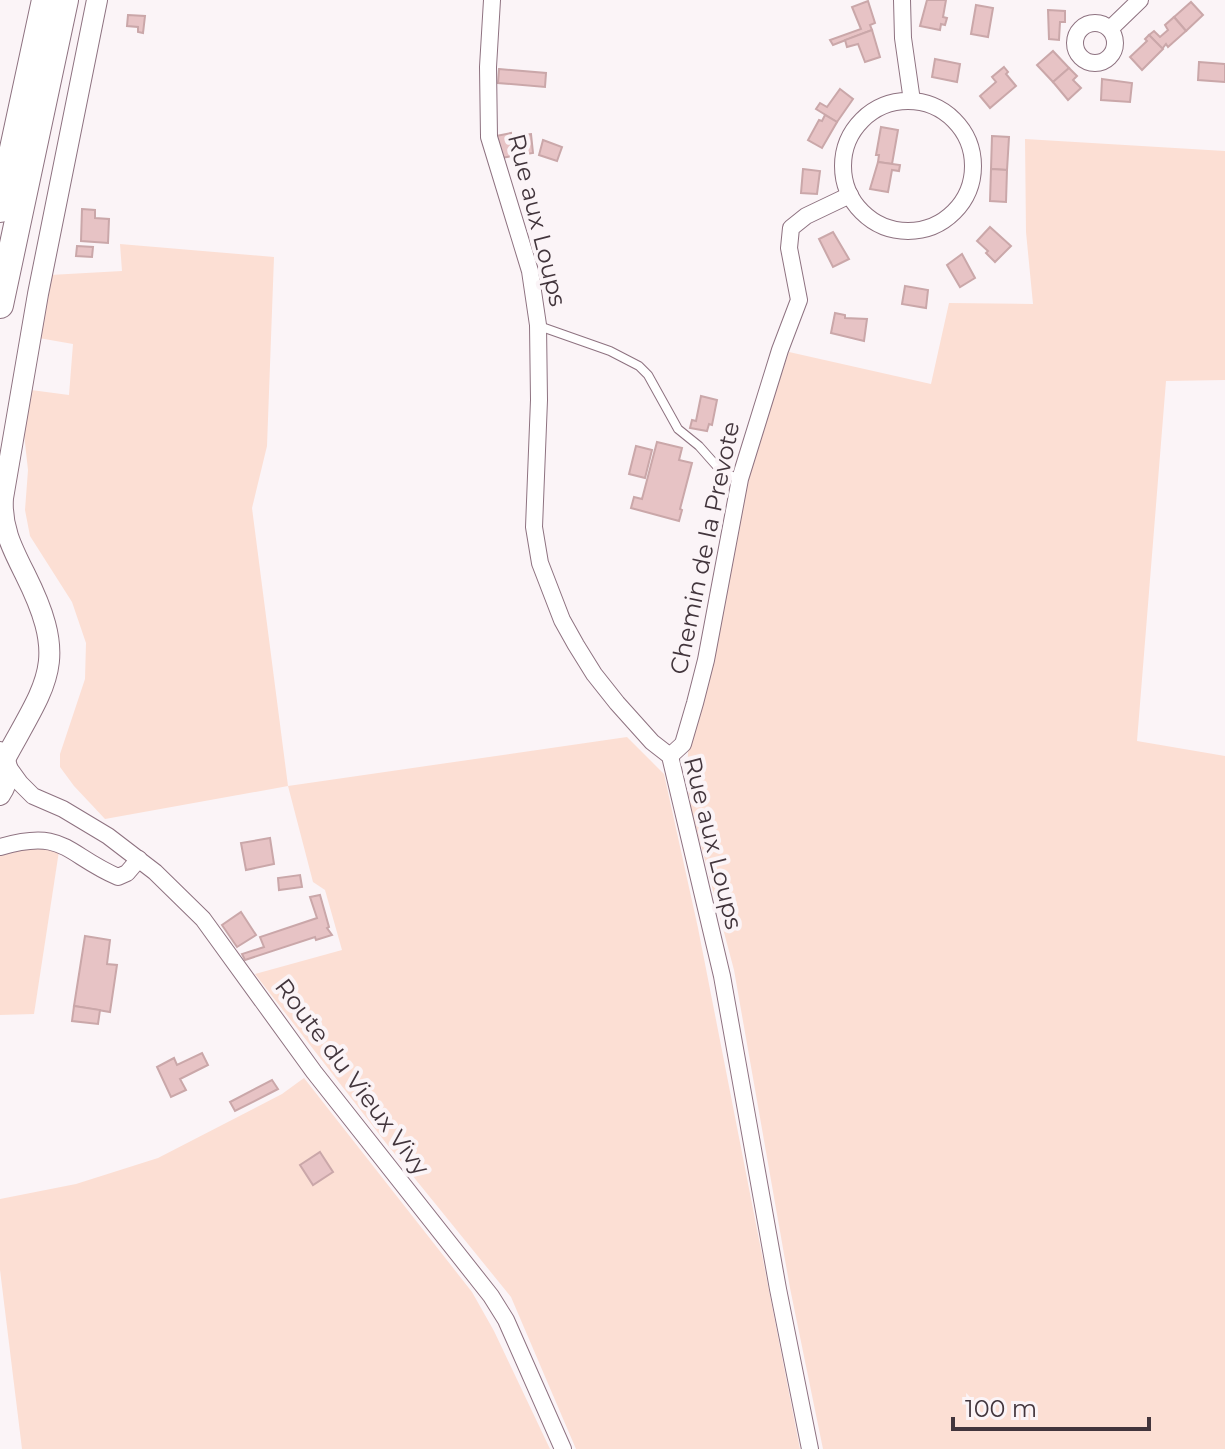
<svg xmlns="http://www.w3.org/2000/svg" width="1225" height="1449" viewBox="0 0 1225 1449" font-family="Montserrat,sans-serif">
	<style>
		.green { fill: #fcdfd4 }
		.building { fill: #e7c3c5; stroke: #caa7a9; stroke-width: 2 }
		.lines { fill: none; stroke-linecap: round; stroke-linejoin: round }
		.service-casing { stroke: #8e7280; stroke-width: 10 }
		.minor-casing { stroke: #8e7280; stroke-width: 18 }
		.tertiary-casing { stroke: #8e7280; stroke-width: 22 }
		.trunk-casing { stroke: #8e7280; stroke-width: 28 }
		.service { stroke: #fff; stroke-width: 8 }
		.minor { stroke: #fff; stroke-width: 16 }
		.tertiary { stroke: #fff; stroke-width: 20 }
		.trunk { stroke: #fff; stroke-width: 26 }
		.labels { text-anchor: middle; stroke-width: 8; stroke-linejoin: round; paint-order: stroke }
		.street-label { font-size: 24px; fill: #42353c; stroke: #fbf4f7 }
	</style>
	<rect width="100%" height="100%" fill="#fbf4f7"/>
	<g class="green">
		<polygon points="1025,139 1225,151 1225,380 1166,381 1137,741 1225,756 1225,1449 823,1449 790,1288 734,970 691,808 687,783 688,752 713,659 750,466 789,352 931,384 949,303 1033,304 1026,232"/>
		<polygon points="120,244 274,257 267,446 252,508 288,786 627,737 664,774 698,928 800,1449 576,1449 511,1297 386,1143 255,974 342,950 325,890 313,882 288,786 105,819 74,786 60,767 60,754 85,679 86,643 72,602 30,536 25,510 28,470 24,434 31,390 69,395 73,344 33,337 50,275 122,271"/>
		<polygon points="34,847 59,851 34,1014 0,1015 0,856"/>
		<polygon points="304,1078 472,1292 494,1331 550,1449 22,1449 0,1270 0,1199 76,1184 158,1158 282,1094"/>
	</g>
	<g class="building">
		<polygon points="927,0 946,0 943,17 947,18 945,25 941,24 940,30 920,26"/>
		<polygon points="868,1 875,23 870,25 872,30 833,45 830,40 861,29 852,7"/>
		<polygon points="1191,2 1203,15 1186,31 1174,17"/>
		<polygon points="976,5 993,8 988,37 971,34"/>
		<polygon points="1048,10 1065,11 1065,22 1060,22 1059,40 1049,39"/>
		<polygon points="128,15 145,16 143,33 138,32 138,27 127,26"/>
		<polygon points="1174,17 1186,31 1168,47 1166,44 1162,49 1149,35 1154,31 1160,37 1168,30 1165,25"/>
		<polygon points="872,30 880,57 865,62 858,44 847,47 845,40"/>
		<polygon points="1149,35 1163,49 1142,70 1130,57 1147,41 1145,39"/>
		<polygon points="1053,51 1069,68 1053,82 1037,65"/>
		<polygon points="935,59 960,64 957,82 932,77"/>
		<polygon points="1199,62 1225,64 1225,82 1198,80"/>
		<polygon points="1004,67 1008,72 1006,74 1016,86 990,108 980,96 996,82 992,77"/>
		<polygon points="1069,68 1077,76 1073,80 1081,88 1068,100 1053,82"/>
		<polygon points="499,69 546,73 545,87 498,83"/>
		<polygon points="1102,79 1132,83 1130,102 1101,100"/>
		<polygon points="840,89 853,99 837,122 816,109 820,103 827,107"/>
		<polygon points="825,115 837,122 822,148 808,140 819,120 822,121"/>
		<polygon points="881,127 898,130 892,164 878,162 879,155 876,155"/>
		<polygon points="511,133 511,136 531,134 533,153 501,158 496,136"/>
		<polygon points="992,136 1009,137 1007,170 991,169"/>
		<polygon points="543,140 562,147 557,161 539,155"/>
		<polygon points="878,162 900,165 899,171 892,170 888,192 870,189"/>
		<polygon points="803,169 820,171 817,194 801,193"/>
		<polygon points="991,169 1007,170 1006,202 990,201"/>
		<polygon points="82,209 95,210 95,218 109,219 108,243 81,241"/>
		<polygon points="990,227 1011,246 995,262 986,253 988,251 977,241"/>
		<polygon points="833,232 849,259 833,267 819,239"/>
		<polygon points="77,246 93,247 92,257 76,256"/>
		<polygon points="962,254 975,278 960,287 947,265"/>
		<polygon points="905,286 928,290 926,308 902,304"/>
		<polygon points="835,313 845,315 845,318 867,319 864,341 831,333"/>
		<polygon points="701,396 717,400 712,425 709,424 707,431 690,428 692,420 696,421"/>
		<polygon points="657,442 682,448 679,460 692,463 680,509 682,510 679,521 631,508 634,497 642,499"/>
		<polygon points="636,446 652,450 645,478 629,474"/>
		<polygon points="270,838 274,864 246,870 241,843"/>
		<polygon points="300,875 302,887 279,890 278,878"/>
		<polygon points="320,895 329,927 327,928 332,935 316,940 315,937 245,960 242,954 264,947 260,937 317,918 310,897"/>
		<polygon points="241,912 256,935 237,947 222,925"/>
		<polygon points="85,936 110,940 107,964 117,965 110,1012 74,1006"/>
		<polygon points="74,1006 100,1010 98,1024 72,1021"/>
		<polygon points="202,1053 208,1065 180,1079 186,1090 171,1097 157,1067 174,1058 177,1065"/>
		<polygon points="272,1080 278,1089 235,1111 230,1102"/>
		<polygon points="320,1152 333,1172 313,1185 300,1165"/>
	</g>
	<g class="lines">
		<defs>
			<polyline id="service" points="539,326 610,351 639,366 648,375 678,429 699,446 722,472 740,479"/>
			<g id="minor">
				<polyline points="492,0 488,67 489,137 530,271 538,325 539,400 534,527 540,563 562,620 576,645 594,674 617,703 652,742 670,756 722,976 778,1289 810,1449"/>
				<polyline points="902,0 903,38 912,101"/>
				<circle cx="1095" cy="43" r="20"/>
				<polyline points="1110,29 1140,0"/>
				<circle cx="908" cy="166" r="65"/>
				<polyline points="670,756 683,744 695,703 706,660 740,479 780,350 799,300 789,248 791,228 806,216 850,195"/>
				<polyline points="7,765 20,783 33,796 63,809 108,836 155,872 203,919 314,1072 491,1296 506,1320 563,1449"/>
				<path d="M0 847C65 828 65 854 118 877L127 873 139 859"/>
			</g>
			<g id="tertiary">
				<path d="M0 752C10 766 10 780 0 795"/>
				<path d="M5 759C48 680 69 662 25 574 12 548 1 527 3 498L38 294 97 0"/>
			</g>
			<g id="trunk">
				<polyline points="0,209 45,0"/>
				<polyline points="0,305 65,0"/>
			</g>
		</defs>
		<use href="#service" class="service-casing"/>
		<use href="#minor" class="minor-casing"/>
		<use href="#tertiary" class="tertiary-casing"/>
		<use href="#trunk" class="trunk-casing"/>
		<use href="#service" class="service"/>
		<use href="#minor" class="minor"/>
		<use href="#tertiary" class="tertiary"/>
		<use href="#trunk" class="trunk"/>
	</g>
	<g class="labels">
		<g class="street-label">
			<text transform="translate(537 220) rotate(76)" y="8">Rue aux Loups</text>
			<text transform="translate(705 548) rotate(-78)" y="8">Chemin de la Prevote</text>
			<text transform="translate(713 843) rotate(76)" y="8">Rue aux Loups</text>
			<text transform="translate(352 1077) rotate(53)" y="8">Route du Vieux Vivy</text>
		</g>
	</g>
	<path d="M953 1417v12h196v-12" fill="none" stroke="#42353c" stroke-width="4"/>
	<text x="965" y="1417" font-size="24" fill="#42353c" stroke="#fbf4f7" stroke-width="6" paint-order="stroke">100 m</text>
</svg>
